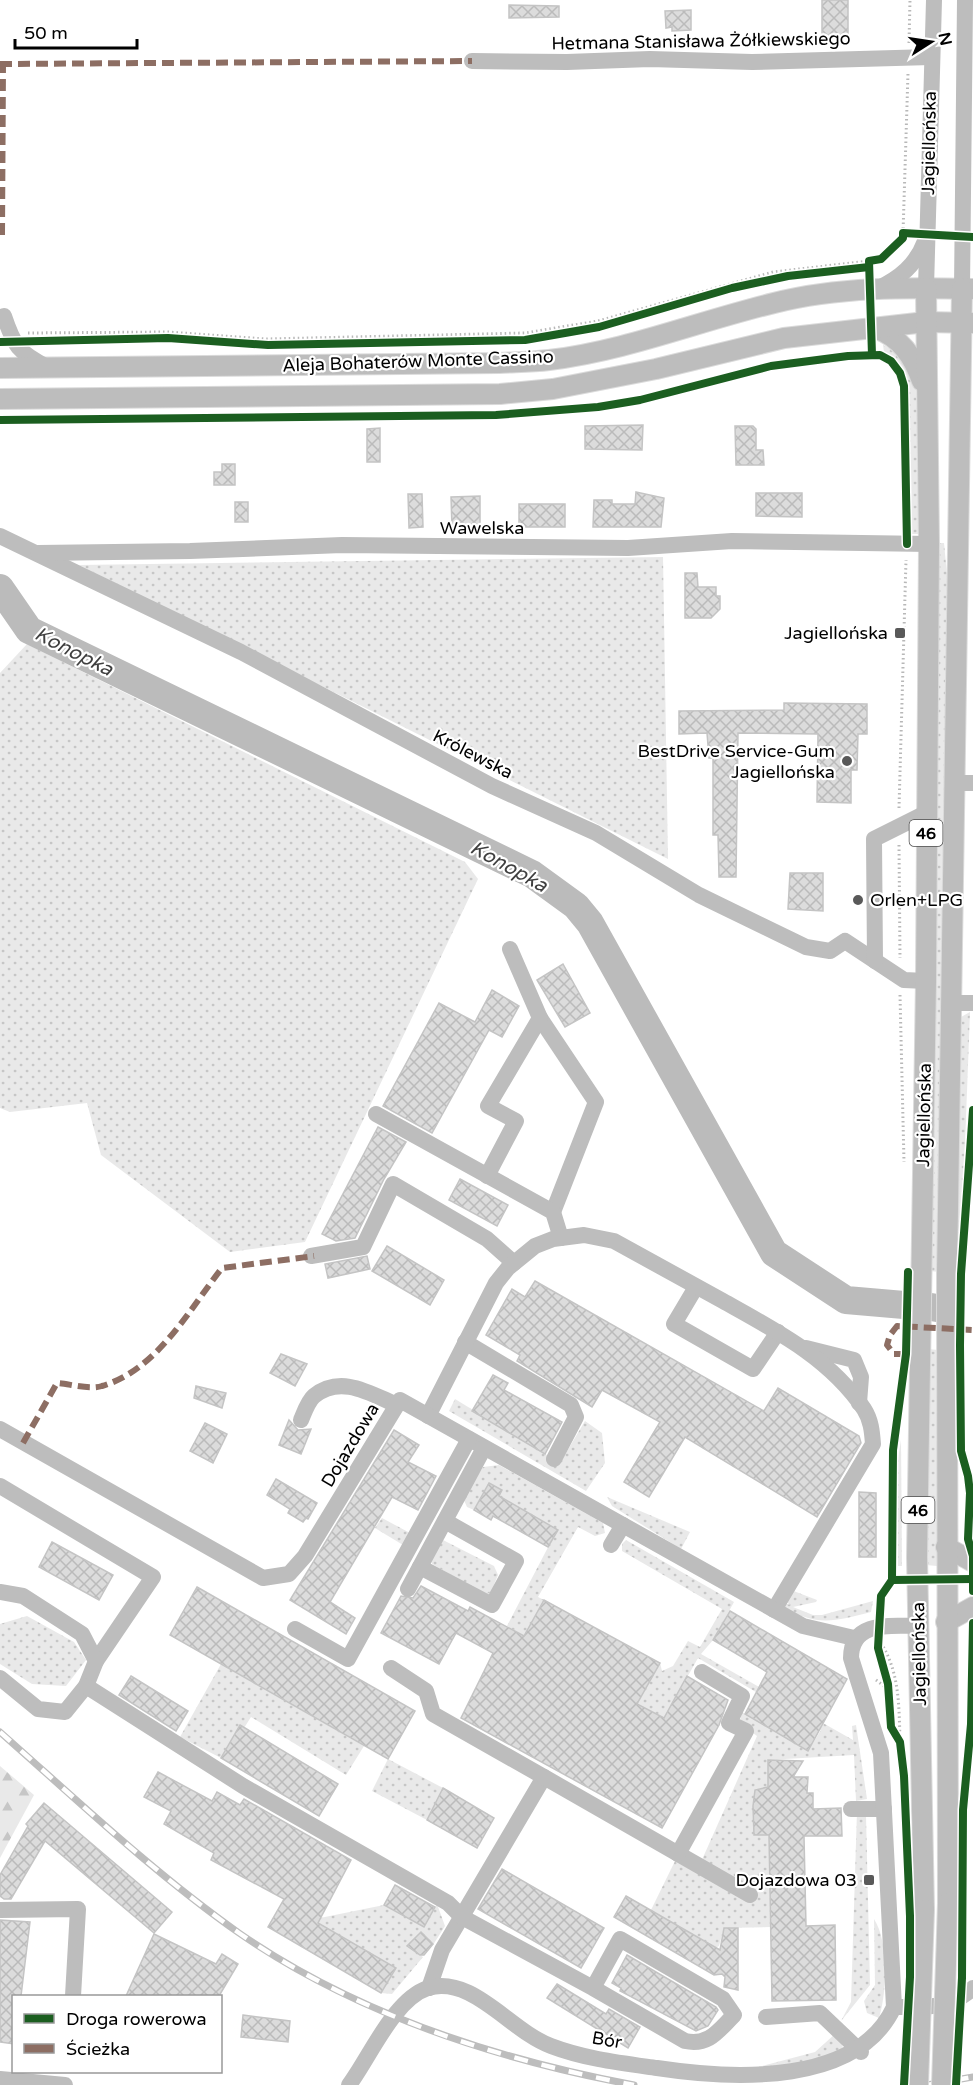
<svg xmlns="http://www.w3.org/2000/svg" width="973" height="2085" viewBox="0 0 973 2085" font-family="'Varela Round',sans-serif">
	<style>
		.green { fill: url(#green-dots) }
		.forest { fill: url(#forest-firs) }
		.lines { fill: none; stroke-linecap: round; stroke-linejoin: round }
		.river { stroke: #bbb; stroke-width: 28 }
		.building { fill: url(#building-cross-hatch); stroke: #c4c4c4; stroke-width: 1.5 }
		.major-casing { stroke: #dbdbdb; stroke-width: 22 }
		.path { stroke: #b8b8b8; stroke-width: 3; stroke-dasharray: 1.5 3; stroke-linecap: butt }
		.minor { stroke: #bdbdbd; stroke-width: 16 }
		.major { stroke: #bdbdbd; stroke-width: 20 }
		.rail-casing { stroke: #bdbdbd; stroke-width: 7 }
		.rail { stroke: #fff; stroke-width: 4.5; stroke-dasharray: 14; stroke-linecap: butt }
		.major-bridge-casing { stroke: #dbdbdb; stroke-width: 22; stroke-linecap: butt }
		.major-bridge { stroke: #bdbdbd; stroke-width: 20 }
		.quiet { stroke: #8d6e63; stroke-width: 6; stroke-dasharray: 12 6; stroke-linecap: butt }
		.cycleway-casing { stroke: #fff; stroke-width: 11 }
		.cycleway { stroke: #1b5e20; stroke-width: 8 }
		.poi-dot { fill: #595959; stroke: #fff; stroke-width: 2 }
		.labels { text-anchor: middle; stroke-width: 4.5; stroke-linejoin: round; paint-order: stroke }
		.shield { fill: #fff; stroke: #4c4c4c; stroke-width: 1.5 }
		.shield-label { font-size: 16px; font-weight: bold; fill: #000 }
		.street-label { font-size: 18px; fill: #000; stroke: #fff }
		.poi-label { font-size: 18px; fill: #000; stroke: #fff; text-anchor: end }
		.water-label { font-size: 20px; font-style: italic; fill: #3f3f3f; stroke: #fff }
	</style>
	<defs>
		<pattern id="green-dots" width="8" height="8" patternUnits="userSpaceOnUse" patternTransform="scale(1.5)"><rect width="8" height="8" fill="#e9e9e9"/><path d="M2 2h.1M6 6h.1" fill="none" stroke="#c6c6c6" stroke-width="1.8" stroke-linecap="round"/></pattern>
		<pattern id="forest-firs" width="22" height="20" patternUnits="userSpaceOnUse" patternTransform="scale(1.5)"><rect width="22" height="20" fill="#e9e9e9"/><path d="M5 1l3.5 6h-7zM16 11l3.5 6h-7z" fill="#c6c6c6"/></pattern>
		<pattern id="building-cross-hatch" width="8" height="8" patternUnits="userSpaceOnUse" patternTransform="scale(1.5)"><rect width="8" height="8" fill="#dcdcdc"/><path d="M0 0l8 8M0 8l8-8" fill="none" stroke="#bbb"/></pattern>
	</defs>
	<rect width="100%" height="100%" fill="#fff"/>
	<g class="green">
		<polygon points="883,345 902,355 916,382 921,530 918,534 910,534 909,532 907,383 904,371 884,352"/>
		<polygon points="938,543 944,543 948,585 940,1272 929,1271"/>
		<polygon points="663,557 668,859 79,565"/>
		<polygon points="27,644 465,862 478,879 305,1242 230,1252 101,1155 87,1103 10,1112 0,1108 0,673"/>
		<polygon points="970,1012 961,1250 956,1269 959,1026 961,1017"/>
		<polygon points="928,1349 938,1350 937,1566 926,1565"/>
		<polygon points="455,1399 560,1463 585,1421 602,1433 605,1463 586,1491 449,1411"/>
		<polygon points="901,1440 902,1566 898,1566 898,1459"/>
		<polygon points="499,1465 603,1523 605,1533 595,1536 578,1527 538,1597 544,1600 524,1636 507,1626 557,1530 499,1496 502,1490 489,1483 474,1510 467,1507 463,1498 483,1467"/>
		<polygon points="607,1497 690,1532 681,1549 612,1506"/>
		<polygon points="382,1518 410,1533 403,1545 375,1528"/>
		<polygon points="441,1539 494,1566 498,1575 491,1592 486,1595 432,1564 430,1558"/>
		<polygon points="626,1540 734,1602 713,1640 701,1654 853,1740 852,1726 856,1725 867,1799 856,1801 854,1755 768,1760 768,1787 755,1790 753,1805 769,1835 770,1927 724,1928 719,1946 715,1948 651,1910 675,1861 701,1862 757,1736 753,1733 754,1729 740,1721 742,1712 808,1751 821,1730 698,1658 664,1718 637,1704 660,1663 662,1671 673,1666 688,1641 700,1647 722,1609 622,1551 622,1544"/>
		<path d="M791 1590 817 1600 816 1602 793 1607 813 1615H822L873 1601 871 1612C835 1621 817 1627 783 1607L785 1603 790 1605 785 1600Z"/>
		<polygon points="27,1616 74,1642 86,1660 66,1686 32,1684 0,1664 0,1624"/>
		<polygon points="221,1664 364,1746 346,1775 251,1717 244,1728 240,1726 221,1758 180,1737"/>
		<polygon points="388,1759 443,1788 427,1820 372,1791"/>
		<polygon points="857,1811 866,1816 870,1985 841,2021 851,2002"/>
		<polygon points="437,1904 445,1926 433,1945 421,1932 408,1946 423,1957 392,1994 381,1993 395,1969 317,1923 320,1918 384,1905 424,1927"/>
		<path d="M874 1919C889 1942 887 1993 879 2018L867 2013 864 2001 875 1985Z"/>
		<polygon points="835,2034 842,2040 843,2051 823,2063 758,2067 815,2052"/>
	</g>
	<polygon class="forest" points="0,1766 34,1795 0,1858"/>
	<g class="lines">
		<g class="river">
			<polyline points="0,588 29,630 532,874 576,906 590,923 774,1253 846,1300 904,1305"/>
			<polyline points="931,1307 937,1308"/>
		</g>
	</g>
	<g class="building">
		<rect x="822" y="0" width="26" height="37"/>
		<polygon points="509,5 559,6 559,17 509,18"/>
		<polygon points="691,10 691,30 672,31 672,27 666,28 665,11"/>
		<polygon points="643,425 642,450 585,449 585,426"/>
		<polygon points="735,426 753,426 756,429 756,450 763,450 764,465 736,465"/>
		<polygon points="380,428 380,462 367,462 367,429"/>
		<polygon points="222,464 235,464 235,485 214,485 214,472 222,472"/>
		<polygon points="636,492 664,498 661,527 593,527 594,500 612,500 612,504 635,504"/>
		<polygon points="756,493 802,493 802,517 756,516"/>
		<polygon points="408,494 422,494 423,527 409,528"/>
		<polygon points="480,496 480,528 452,528 451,497"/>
		<rect x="235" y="502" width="13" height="20"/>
		<rect x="519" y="504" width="46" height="23"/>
		<polygon points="685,573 697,573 698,587 716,587 716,596 720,596 720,609 711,618 685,618"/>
		<polygon points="784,703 867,704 867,734 858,734 857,770 851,770 851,803 817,802 818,734 738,733 736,877 719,877 718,835 713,835 713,758 709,758 707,733 679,734 679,711 784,710"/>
		<polygon points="790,873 823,873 823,911 788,909"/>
		<polygon points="563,964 590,1013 565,1027 537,980"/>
		<polygon points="492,990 519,1006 502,1037 489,1030 432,1133 383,1106 439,1003 475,1022"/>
		<polygon points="378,1127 406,1142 384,1179 355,1238 336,1241 322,1234"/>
		<polygon points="460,1179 508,1205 497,1226 449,1200"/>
		<polygon points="387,1246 444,1280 430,1305 372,1271"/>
		<polygon points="367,1256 370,1269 328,1278 325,1264"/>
		<polygon points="535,1281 764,1411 778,1388 859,1436 861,1443 817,1517 685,1437 649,1497 624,1482 660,1422 602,1390 592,1407 517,1361 520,1355 486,1335 512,1289 525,1297"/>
		<polygon points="281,1354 307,1364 295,1386 270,1373"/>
		<polygon points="493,1375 508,1383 504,1390 562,1422 545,1454 472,1411"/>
		<polygon points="196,1386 226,1393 222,1408 194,1398"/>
		<polygon points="289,1420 298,1430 311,1429 301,1454 279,1445"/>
		<polygon points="205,1423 227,1434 213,1463 190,1451"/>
		<polygon points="394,1430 419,1445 408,1462 436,1476 418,1510 392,1497 330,1602 355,1618 346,1634 290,1600"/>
		<polygon points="276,1479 317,1503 308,1519 306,1518 303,1522 288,1513 290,1509 267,1495"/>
		<polygon points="489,1483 502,1490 499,1496 558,1530 548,1547 493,1516 491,1520 474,1510"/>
		<polygon points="859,1492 876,1493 876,1557 859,1557"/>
		<polygon points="52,1542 113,1575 99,1600 39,1567"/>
		<polygon points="421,1586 468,1611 470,1607 524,1636 544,1600 660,1663 637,1704 664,1718 687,1676 728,1700 719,1725 662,1828 461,1718 493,1653 456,1633 439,1664 381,1633 401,1596 413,1598"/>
		<polygon points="197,1587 415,1711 388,1759 170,1635"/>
		<polygon points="730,1611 847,1679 808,1751 745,1714 767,1672 713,1640"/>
		<polygon points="131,1676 188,1711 176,1731 119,1695"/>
		<polygon points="240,1725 338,1784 319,1816 221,1758"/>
		<polygon points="768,1760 803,1761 793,1777 808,1777 807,1793 813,1793 813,1809 841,1808 842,1836 804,1836 806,1926 835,1925 836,2000 772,2001 769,1835 754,1835 753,1806 755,1790 768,1787"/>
		<polygon points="158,1772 212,1801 217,1792 240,1805 244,1799 351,1860 318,1923 396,1968 381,1993 268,1927 284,1899 211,1860 214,1853 164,1824 171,1811 144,1797"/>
		<polygon points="443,1788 494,1818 477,1848 427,1820"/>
		<polygon points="44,1803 172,1912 154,1933 45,1841 11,1899 4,1899 0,1896 0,1875 28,1826 26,1824"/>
		<polygon points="502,1869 604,1928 581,1968 478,1909"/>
		<polygon points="395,1885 435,1907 424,1927 384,1905"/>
		<polygon points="626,1896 720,1950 724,1928 738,1928 738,1990 724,1987 725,1977 722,1974 714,1975 614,1917"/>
		<polygon points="0,1920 30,1922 21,1996 14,1996 14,2044 0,2042"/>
		<polygon points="421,1932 433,1944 424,1955 420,1955 407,1946"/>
		<polygon points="154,1934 216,1964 222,1954 238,1964 219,1996 126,1996"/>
		<polygon points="627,1955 716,2007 718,2010 708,2026 696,2031 620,1991 621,1988 612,1983"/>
		<polygon points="557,1984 606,2014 609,2009 640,2027 628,2048 547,1998"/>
		<polygon points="243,2015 290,2021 288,2042 241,2037"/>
	</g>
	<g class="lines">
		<defs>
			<g id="major">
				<path d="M875 328C901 338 913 356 922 381"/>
				<path d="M0 368 499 363C515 362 532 362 549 360 625 351 699 321 774 303 837 287 908 287 973 289"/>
				<polyline points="0,399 500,394 553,389 656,369 784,338 926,322 973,323"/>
				<polyline points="946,1547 973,1562"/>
				<polyline points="946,1622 973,1607"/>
				<polyline points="948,1903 947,1274 962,289"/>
				<polyline points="924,1910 917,1557 926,981 929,544 926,288"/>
			</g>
		</defs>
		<use href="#major" class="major-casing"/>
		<g class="path">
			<polyline points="909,43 910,0"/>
			<polyline points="903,233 908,73"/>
			<polyline points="28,333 168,332 266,339 525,333 598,321 773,272 869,261"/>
			<polyline points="899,808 906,560"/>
			<polyline points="899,845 900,958"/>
			<polyline points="900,995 904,1162"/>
			<path d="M881 1643C900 1673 899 1708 900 1742"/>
			<polyline points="876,1680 889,1690"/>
		</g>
		<g class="minor">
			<polyline points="472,61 567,62 650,59 752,62 931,57"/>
			<polyline points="926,288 934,0"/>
			<path d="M877 289C900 278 916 265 925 241"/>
			<polyline points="962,289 965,0"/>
			<path d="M4 316C14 346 18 352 47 367"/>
			<polyline points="0,536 241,652 492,786 596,833 699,895 806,947 830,951 845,941 904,980 926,981"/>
			<polyline points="38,553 190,551 342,545 628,548 732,541 929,544"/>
			<polyline points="954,783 973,783"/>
			<polyline points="875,961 874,839 926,813"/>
			<polyline points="951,1003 973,1003"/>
			<polyline points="540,1018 596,1102 553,1212"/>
			<polyline points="376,1114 553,1212 561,1238"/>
			<polyline points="487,1176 516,1121 488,1106 540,1018 510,949"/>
			<polyline points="311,1256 363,1247 393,1184 487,1239 514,1263"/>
			<polyline points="696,1287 674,1324 753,1369 778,1332"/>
			<polyline points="465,1342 571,1405 576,1417 554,1459"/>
			<polyline points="806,1348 854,1360 861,1377 859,1403"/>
			<path d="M428 1416 496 1283 508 1268 535 1246 553 1239 584 1235 614 1241C650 1261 687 1281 723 1301 775 1330 830 1358 864 1409 871 1420 872 1431 873 1444L774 1610"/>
			<path d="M301 1420C304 1413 308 1401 314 1396 341 1374 371 1394 397 1405"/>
			<polyline points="0,1429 263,1578 289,1574 305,1556 400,1400 803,1626 854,1638"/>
			<polyline points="0,1486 153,1577 96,1661"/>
			<polyline points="611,1545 623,1525"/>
			<polyline points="420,1567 492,1605 516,1561 445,1521"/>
			<polyline points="408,1589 484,1448"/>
			<polyline points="0,1592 23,1596 82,1634 96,1661 86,1686 65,1712 38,1709 0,1678"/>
			<polyline points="295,1629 348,1659 469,1439"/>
			<polyline points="391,1668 426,1691 433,1714 544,1777 442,1950 429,1988"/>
			<path d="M86 1686 243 1786 448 1903 462 1917 593 1988 620 1939 723 1999 734 2015C718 2031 709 2046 685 2041L593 1988"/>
			<polyline points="544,1777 750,1895"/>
			<polyline points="851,1809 884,1809"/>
			<polyline points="678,1854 746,1731 729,1723 742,1696 702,1672"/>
			<polyline points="0,1910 78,1909 73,1996"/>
			<path d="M894 2007C924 2007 950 2010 973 1988"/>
			<polyline points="766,2017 820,2013 861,2052"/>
			<polyline points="0,2079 65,2085"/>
			<path d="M349 2085C370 2057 394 1999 428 1988 473 1975 510 2031 551 2046 585 2059 621 2063 657 2068 736 2080 858 2085 894 2007L881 1753 851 1658C851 1620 891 1626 919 1626"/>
		</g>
		<use href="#major" class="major"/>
		<defs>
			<g id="rail">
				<path d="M0 1732C78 1801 154 1873 239 1933 356 2014 495 2059 634 2085"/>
				<polyline points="927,2085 973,2077"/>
			</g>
		</defs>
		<use href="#rail" class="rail-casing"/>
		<use href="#rail" class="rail"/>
		<defs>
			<g id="major-bridge">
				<polyline points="918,2085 924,1910"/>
				<polyline points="942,2085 948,1903"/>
			</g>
		</defs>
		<use href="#major-bridge" class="major-bridge-casing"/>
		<use href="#major-bridge" class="major-bridge"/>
		<g class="quiet">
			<polyline points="0,64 472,61"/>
			<polyline points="2,235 3,64"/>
			<polyline points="906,1354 894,1354 887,1345 890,1335 897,1326 973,1330"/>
			<path d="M23 1443 57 1383C70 1384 90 1390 102 1386 157 1370 189 1310 222 1268L314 1256"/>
		</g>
		<defs>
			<g id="cycleway">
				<polyline points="0,342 168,338 268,345 525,340 599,327 732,288 788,276 869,267"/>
				<polyline points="872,355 869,261 881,259 903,238 903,233 973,237"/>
				<polyline points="0,420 496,415 598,407 640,400 771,366 848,356 880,355 891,361 900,373 904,386 907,544"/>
				<polyline points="973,1110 961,1274 960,1345 961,1451 968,1476 970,1493 968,1539 973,1556 973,1591"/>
				<polyline points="892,1580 973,1579"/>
				<polyline points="904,2085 910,1977 910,1916 904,1776 900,1742 891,1727 888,1684 878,1648 881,1596 892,1580 893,1450 906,1354 908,1272"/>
				<polyline points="956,2085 962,1978 963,1810 971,1724 973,1623"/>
			</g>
		</defs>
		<use href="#cycleway" class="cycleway-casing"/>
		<use href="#cycleway" class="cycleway"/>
	</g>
	<g class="poi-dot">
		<rect x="894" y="627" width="12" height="12" rx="3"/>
		<circle cx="847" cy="761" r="6"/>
		<circle cx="858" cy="900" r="6"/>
		<rect x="863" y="1874" width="12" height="12" rx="3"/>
	</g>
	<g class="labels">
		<g class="shield">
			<rect x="909.5" y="820" width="33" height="26" rx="4.5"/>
			<rect x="901.5" y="1497" width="33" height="26" rx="4.5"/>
		</g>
		<g class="shield-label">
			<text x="926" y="839">46</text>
			<text x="918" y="1516">46</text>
		</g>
		<g class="street-label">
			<text transform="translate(701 41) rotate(-1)" y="6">Hetmana Stanisława Żółkiewskiego</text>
			<text transform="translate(929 143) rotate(-89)" y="6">Jagiellońska</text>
			<text transform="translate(418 361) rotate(-2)" y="6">Aleja Bohaterów Monte Cassino</text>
			<text x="482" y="534">Wawelska</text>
			<text transform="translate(473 754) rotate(27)" y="6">Królewska</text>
			<text transform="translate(924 1115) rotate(-89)" y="6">Jagiellońska</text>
			<text transform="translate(350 1445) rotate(-59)" y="6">Dojazdowa</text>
			<text transform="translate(919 1654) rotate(-91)" y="6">Jagiellońska</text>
			<text transform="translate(607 2040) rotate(10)" y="6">Bór</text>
		</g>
		<g class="poi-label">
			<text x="888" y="639">Jagiellońska</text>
			<text x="835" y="757">BestDrive Service-Gum<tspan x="835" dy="21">Jagiellońska</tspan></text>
			<text x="870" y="906" text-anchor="start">Orlen+LPG</text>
			<text x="857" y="1886">Dojazdowa 03</text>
		</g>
		<g class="water-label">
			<text transform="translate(74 651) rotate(27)" y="7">Konopka</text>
			<text transform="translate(509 866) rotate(29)" y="7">Konopka</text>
		</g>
	</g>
	<rect x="12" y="1995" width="210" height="78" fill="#ffffff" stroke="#999999" stroke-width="1.5"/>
	<rect x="24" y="2014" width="30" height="9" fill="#1b5e20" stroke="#999999" stroke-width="1.5"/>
	<text x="66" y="2025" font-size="18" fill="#000000">Droga rowerowa</text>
	<rect x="24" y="2044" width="30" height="9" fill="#8d6e63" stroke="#999999" stroke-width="1.5"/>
	<text x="66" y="2055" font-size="18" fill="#000000">Ścieżka</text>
	<g transform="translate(931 42) rotate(78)" stroke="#ffffff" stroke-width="4.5" paint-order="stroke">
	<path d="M0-4.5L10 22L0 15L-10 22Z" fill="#000000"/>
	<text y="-9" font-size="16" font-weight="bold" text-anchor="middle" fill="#000000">N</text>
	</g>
	<path d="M15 39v9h122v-9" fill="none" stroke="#000000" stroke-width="3"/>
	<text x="24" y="39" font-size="18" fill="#000000" stroke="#ffffff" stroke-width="4.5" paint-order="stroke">50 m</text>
</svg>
